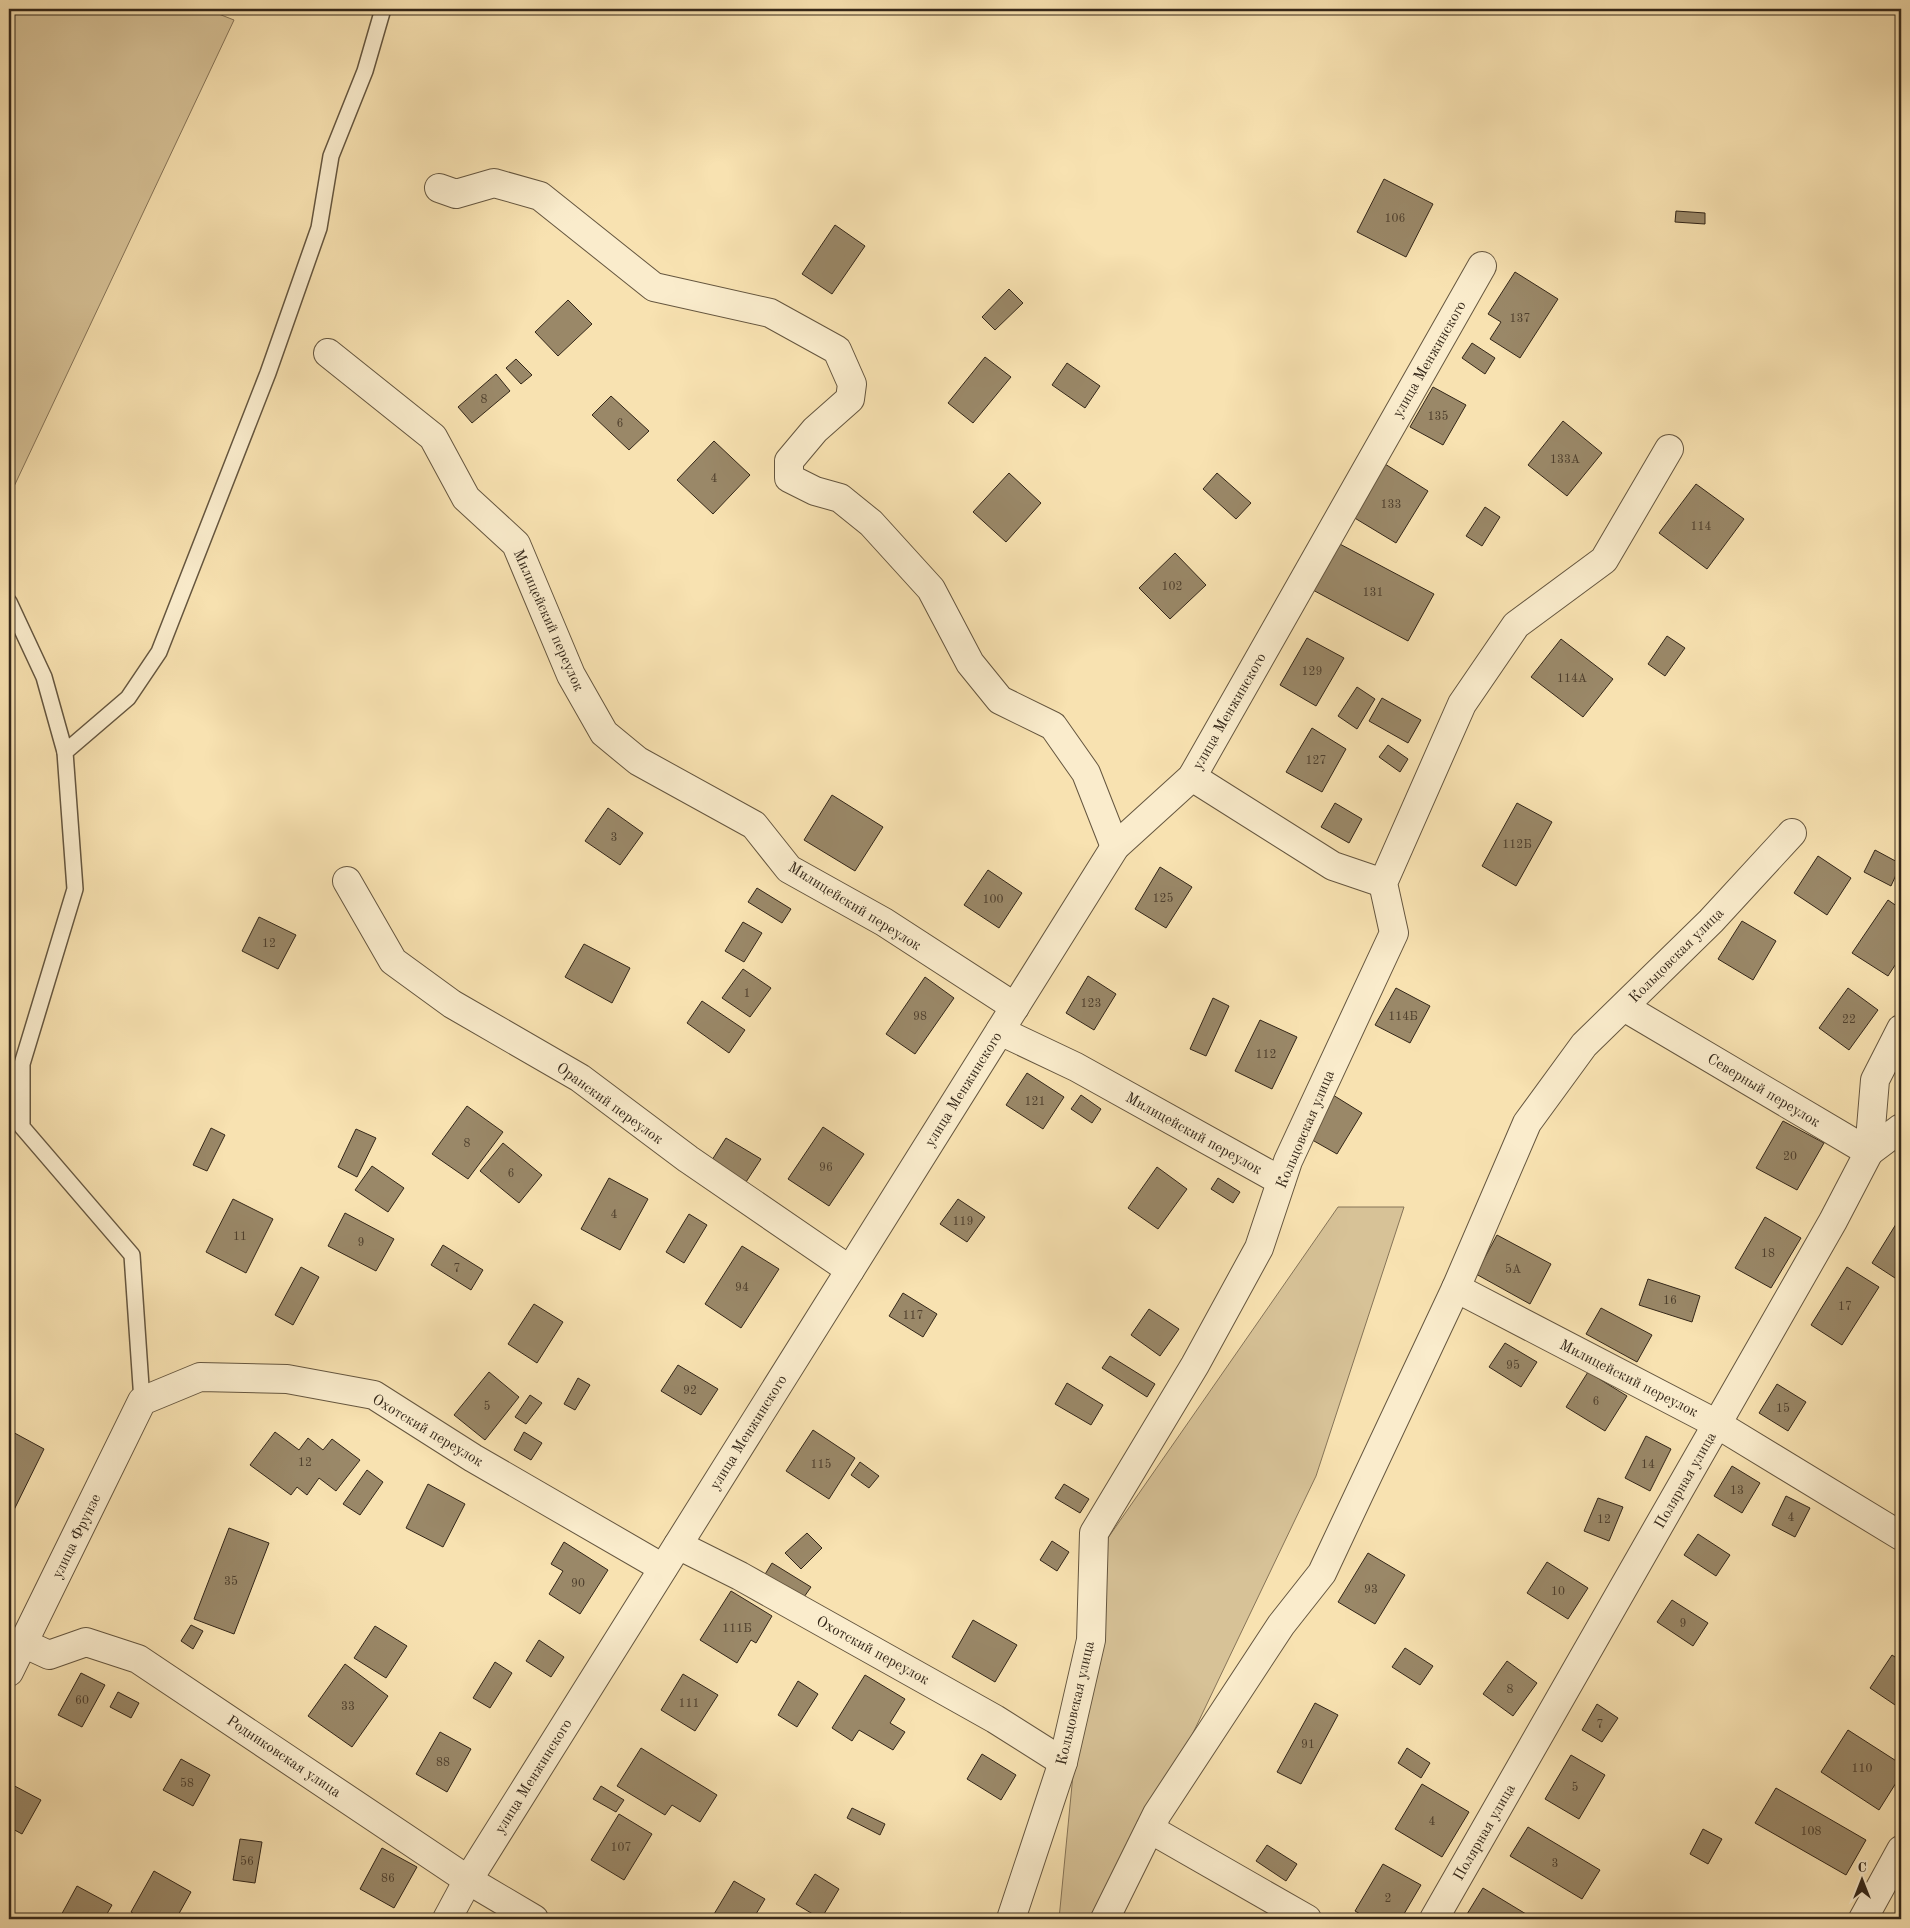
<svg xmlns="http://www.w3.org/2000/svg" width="1910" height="1928" viewBox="0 0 1910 1928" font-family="'Old Standard TT',serif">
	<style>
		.green { fill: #d7c297; stroke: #867458 }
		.building { fill: #9a8868; stroke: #342719 }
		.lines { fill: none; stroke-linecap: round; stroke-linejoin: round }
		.lane-casing { stroke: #65563f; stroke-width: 18 }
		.street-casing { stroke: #65563f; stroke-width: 30 }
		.lane { stroke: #faeccc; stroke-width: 15 }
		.street { stroke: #faeccc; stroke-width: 28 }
		.labels { text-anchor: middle; stroke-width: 4; stroke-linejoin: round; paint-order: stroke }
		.number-label { font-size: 12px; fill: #4e3f2d }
		.street-label { font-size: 15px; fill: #342719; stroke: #faeccc }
	</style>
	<rect width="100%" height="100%" fill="#f8e2b1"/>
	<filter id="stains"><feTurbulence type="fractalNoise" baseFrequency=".004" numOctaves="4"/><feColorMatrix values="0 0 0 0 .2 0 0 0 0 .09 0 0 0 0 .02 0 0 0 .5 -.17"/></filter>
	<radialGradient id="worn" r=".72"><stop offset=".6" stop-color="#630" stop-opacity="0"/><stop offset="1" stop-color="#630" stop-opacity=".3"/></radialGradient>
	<g class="green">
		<polygon points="9,9 206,9 234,20 9,497"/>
		<polygon points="1338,1207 1404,1207 1316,1476 1104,1919 1059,1919 1094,1558"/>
	</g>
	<g class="building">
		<polygon points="1384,179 1433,204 1406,257 1357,232"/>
		<polygon points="1676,211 1705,213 1705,224 1675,222"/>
		<polygon points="835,225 865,246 832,294 802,274"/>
		<polygon points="1515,272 1558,299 1520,358 1490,339 1501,322 1488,314"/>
		<polygon points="1009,289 1023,303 995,330 982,317"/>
		<polygon points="568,300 592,324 558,356 535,332"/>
		<polygon points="1472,343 1495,358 1485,374 1462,358"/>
		<polygon points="985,357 1011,377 973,423 948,403"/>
		<polygon points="516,359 532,375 521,384 506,368"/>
		<polygon points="1067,363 1100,386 1085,408 1052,385"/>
		<polygon points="496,374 510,391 472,423 458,407"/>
		<polygon points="1433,387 1466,405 1443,445 1410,427"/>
		<polygon points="611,396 649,431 629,450 592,415"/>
		<polygon points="1563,421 1602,453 1567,496 1528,465"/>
		<polygon points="714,441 750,475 713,514 677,480"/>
		<polygon points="1385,464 1428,491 1396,543 1353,517"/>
		<polygon points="1009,473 1041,503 1006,542 973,512"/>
		<polygon points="1217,473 1251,503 1236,519 1203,489"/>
		<polygon points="1696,484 1744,519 1707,569 1659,533"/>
		<polygon points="1485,507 1500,517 1482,546 1466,536"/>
		<polygon points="1336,542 1434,594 1408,641 1311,589"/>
		<polygon points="1175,553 1206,585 1170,619 1139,588"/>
		<polygon points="1667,636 1685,648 1665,676 1648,664"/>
		<polygon points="1307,638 1344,658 1316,706 1280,685"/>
		<polygon points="1561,639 1613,679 1583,717 1531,677"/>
		<polygon points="1357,687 1375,699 1357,729 1338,716"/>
		<polygon points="1382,698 1421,720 1408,743 1369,721"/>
		<polygon points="1312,728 1346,749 1322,792 1286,772"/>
		<polygon points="1388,745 1408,759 1400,772 1379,757"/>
		<polygon points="832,795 883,827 855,871 804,840"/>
		<polygon points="1335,803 1362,819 1349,843 1321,827"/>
		<polygon points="1517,803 1552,822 1516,886 1482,866"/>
		<polygon points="608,808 643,833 620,865 585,841"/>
		<polygon points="1875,850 1901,864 1891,886 1864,872"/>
		<polygon points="1818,856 1851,878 1827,915 1794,893"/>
		<polygon points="1160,867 1192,887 1166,928 1135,909"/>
		<polygon points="988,870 1022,893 999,928 964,905"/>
		<polygon points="757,888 791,909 782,923 748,902"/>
		<polygon points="1888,900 1901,909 1901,956 1888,976 1852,953"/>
		<polygon points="259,917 296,935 278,969 242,951"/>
		<polygon points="1742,921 1776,941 1753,980 1718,959"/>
		<polygon points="743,922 762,933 744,962 725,951"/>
		<polygon points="584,944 630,968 612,1003 565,977"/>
		<polygon points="743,969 771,988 750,1017 722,998"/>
		<polygon points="1088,976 1116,994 1094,1030 1066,1013"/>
		<polygon points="925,977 954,998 915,1054 886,1034"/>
		<polygon points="1396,988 1430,1006 1410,1043 1375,1025"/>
		<polygon points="1848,988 1878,1010 1849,1050 1819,1028"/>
		<polygon points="1213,998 1229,1006 1206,1056 1190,1049"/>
		<polygon points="702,1001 745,1030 729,1053 687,1023"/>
		<polygon points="1260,1020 1297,1037 1272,1089 1235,1071"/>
		<polygon points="1027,1073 1064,1097 1043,1129 1006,1105"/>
		<polygon points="1081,1095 1101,1109 1092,1123 1071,1109"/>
		<polygon points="1333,1095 1362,1113 1337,1154 1307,1137"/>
		<polygon points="467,1106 503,1132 468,1179 432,1154"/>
		<polygon points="1783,1121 1824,1143 1797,1190 1756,1168"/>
		<polygon points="823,1127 864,1154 829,1206 788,1179"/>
		<polygon points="211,1128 225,1135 207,1171 193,1165"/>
		<polygon points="356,1129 376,1138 357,1177 338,1167"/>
		<polygon points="726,1138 761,1159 746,1182 712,1160"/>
		<polygon points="503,1143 542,1175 519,1203 480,1171"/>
		<polygon points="372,1166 404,1188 388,1212 355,1190"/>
		<polygon points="1157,1167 1187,1189 1158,1229 1128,1208"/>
		<polygon points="609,1178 648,1199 620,1250 581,1229"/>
		<polygon points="1218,1178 1240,1192 1233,1203 1211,1189"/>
		<polygon points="233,1199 273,1219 246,1273 206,1252"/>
		<polygon points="958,1199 985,1217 967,1242 940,1224"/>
		<polygon points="345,1213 394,1239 376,1271 328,1246"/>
		<polygon points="689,1214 707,1225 684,1263 666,1252"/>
		<polygon points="1901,1216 1901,1268 1895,1278 1872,1263"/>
		<polygon points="1765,1217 1801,1238 1771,1288 1735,1268"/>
		<polygon points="1497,1235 1551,1264 1530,1304 1476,1274"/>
		<polygon points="443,1245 483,1270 471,1290 431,1265"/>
		<polygon points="742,1246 779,1269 741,1328 705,1304"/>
		<polygon points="301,1267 319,1277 293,1325 275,1315"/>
		<polygon points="1847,1267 1879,1287 1842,1345 1811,1325"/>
		<polygon points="1648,1279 1700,1296 1692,1322 1639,1305"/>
		<polygon points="903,1293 937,1314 923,1337 889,1316"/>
		<polygon points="534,1304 563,1322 537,1363 508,1344"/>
		<polygon points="1601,1308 1652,1335 1637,1362 1586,1334"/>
		<polygon points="1149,1309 1179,1329 1160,1356 1131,1335"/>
		<polygon points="1505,1343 1537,1362 1521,1387 1489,1367"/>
		<polygon points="1110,1356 1155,1384 1147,1397 1102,1368"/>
		<polygon points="678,1365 718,1389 701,1415 661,1391"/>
		<polygon points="489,1372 519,1397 485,1440 454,1415"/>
		<polygon points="1588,1372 1627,1396 1605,1431 1566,1407"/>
		<polygon points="578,1378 590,1385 575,1410 564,1404"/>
		<polygon points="1067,1383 1103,1405 1091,1425 1055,1404"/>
		<polygon points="1777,1384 1806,1402 1788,1431 1759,1413"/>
		<polygon points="530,1395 542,1403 526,1424 515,1417"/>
		<polygon points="9,1430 44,1449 9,1520"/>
		<polygon points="813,1430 855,1458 829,1499 786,1471"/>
		<polygon points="275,1432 299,1450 308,1438 323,1450 332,1439 360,1460 336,1491 319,1478 307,1495 297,1487 291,1495 250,1465"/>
		<polygon points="524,1432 542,1443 531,1460 514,1450"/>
		<polygon points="1646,1436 1671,1449 1650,1491 1625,1478"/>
		<polygon points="860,1462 879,1476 869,1488 851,1475"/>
		<polygon points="1732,1466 1760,1483 1742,1513 1714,1496"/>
		<polygon points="367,1470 383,1482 360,1515 343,1504"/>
		<polygon points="428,1484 465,1504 443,1547 406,1528"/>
		<polygon points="1064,1484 1089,1499 1080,1513 1055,1498"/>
		<polygon points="1786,1496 1810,1508 1795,1537 1772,1525"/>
		<polygon points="1598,1498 1623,1507 1609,1541 1584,1531"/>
		<polygon points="229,1528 269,1543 234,1634 194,1619"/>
		<polygon points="807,1533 822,1548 801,1569 785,1553"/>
		<polygon points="1698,1534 1730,1555 1716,1576 1684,1555"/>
		<polygon points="1052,1541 1069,1552 1057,1571 1040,1560"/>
		<polygon points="564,1542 608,1570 580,1614 549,1594 563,1571 551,1564"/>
		<polygon points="1368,1553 1405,1575 1375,1624 1338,1602"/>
		<polygon points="1547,1562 1588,1588 1568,1619 1527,1593"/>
		<polygon points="772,1563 811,1587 802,1600 764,1576"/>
		<polygon points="731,1591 772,1616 756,1643 751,1640 737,1663 700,1640"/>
		<polygon points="1672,1600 1708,1623 1693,1646 1657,1622"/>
		<polygon points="973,1620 1017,1645 995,1682 952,1657"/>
		<polygon points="191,1625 203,1631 193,1649 181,1641"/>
		<polygon points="375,1626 407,1646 386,1678 354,1658"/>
		<polygon points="539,1640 564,1657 551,1677 526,1661"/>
		<polygon points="1405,1648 1433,1666 1420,1685 1392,1667"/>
		<polygon points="1892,1655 1901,1661 1901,1709 1870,1688"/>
		<polygon points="1507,1661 1537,1683 1513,1716 1483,1694"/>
		<polygon points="495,1662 512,1673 490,1708 473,1698"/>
		<polygon points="345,1664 388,1696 352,1747 308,1716"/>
		<polygon points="81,1673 105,1685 82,1727 58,1715"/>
		<polygon points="683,1674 718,1695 695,1731 661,1710"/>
		<polygon points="865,1675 905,1699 890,1723 905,1732 893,1750 859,1730 852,1741 832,1728"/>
		<polygon points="798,1681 818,1694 797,1727 778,1715"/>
		<polygon points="118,1692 139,1703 131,1718 110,1707"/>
		<polygon points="1315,1703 1338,1715 1301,1784 1277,1772"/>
		<polygon points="1597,1704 1618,1718 1602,1742 1582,1730"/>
		<polygon points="1848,1730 1901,1764 1901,1775 1879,1810 1821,1772"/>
		<polygon points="440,1732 471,1749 447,1792 416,1774"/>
		<polygon points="641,1748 717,1795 700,1822 672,1805 665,1815 617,1786"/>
		<polygon points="1407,1748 1430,1763 1421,1778 1398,1763"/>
		<polygon points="982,1754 1016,1775 1001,1800 967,1779"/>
		<polygon points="1571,1755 1605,1775 1579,1819 1545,1799"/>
		<polygon points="181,1759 210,1775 193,1806 163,1790"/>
		<polygon points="9,1783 41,1800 22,1834 9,1827"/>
		<polygon points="1422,1784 1469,1812 1442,1857 1395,1829"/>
		<polygon points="601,1786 624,1800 616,1812 593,1799"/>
		<polygon points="1776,1788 1866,1840 1846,1875 1755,1823"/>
		<polygon points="852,1808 885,1824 880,1835 847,1818"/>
		<polygon points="619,1814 652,1834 624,1880 591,1860"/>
		<polygon points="1528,1827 1600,1870 1582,1899 1510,1856"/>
		<polygon points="1703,1829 1722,1839 1708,1864 1690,1854"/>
		<polygon points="240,1839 262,1842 255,1883 233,1880"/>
		<polygon points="1267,1845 1297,1864 1286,1881 1256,1861"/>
		<polygon points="382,1848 417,1867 394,1908 360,1889"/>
		<polygon points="1383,1864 1421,1885 1401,1919 1369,1919 1355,1911"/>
		<polygon points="154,1871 191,1892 176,1919 143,1919 131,1912"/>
		<polygon points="815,1874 839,1889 821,1919 796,1904"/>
		<polygon points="734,1881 765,1899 753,1919 711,1919"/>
		<polygon points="77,1886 112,1905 104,1919 59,1919"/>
		<polygon points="1483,1888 1526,1914 1522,1919 1464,1919"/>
		<polygon points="900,1913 910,1919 896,1919"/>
	</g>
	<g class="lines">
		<defs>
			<g id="lane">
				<polyline points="9,602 44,677 65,752"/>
				<polyline points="142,1401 132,1255 22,1127 22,1064 75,889 65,752 128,698 159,652 268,373 319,228 331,156 365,71 383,9"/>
			</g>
			<g id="street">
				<polyline points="439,188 456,194 494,183 540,196 654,287 770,313 837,350 852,384 850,399 815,430 789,461 789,478 815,491 840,498 871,523 931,589 970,663 1000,700 1053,726 1086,773 1115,847"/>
				<polyline points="328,353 433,437 466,498 516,544 571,675 604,733 638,761 754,825 789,869 884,922 1015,1007"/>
				<polyline points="1192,777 1333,866 1383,883"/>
				<polyline points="347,881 393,961 452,1004 580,1078 688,1159 850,1270"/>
				<polyline points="1624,1007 1869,1152 1901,1128"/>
				<polyline points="1000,1031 1076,1067 1281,1181"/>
				<polyline points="1456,1288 1717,1424 1901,1536"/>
				<polyline points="678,1545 740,1576 995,1719 1063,1762"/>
				<polyline points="23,1643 49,1655 86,1642 138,1659 468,1880 534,1919"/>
				<polyline points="9,1672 142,1401 200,1377 287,1379 374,1395 473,1458 663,1568"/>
				<polyline points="1150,1829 1307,1919"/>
				<polyline points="447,1919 468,1880 1115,847 1192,777 1482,266"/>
				<polyline points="1011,1919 1063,1762 1091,1640 1094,1533 1195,1365 1259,1248 1288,1161 1394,933 1383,883 1462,704 1516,625 1604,560 1669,449"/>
				<polyline points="1105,1919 1157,1814 1281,1625 1322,1573 1456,1288 1527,1123 1584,1045 1711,921 1792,833"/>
				<polyline points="1434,1919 1833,1221 1869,1152 1875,1080 1901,1029"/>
				<polyline points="1863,1919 1901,1850"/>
			</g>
		</defs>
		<use href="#lane" class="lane-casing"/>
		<use href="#street" class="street-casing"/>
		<use href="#lane" class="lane"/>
		<use href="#street" class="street"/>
	</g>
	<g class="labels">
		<g class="number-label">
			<text x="1395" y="222">106</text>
			<text x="1520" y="322">137</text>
			<text x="484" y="403">8</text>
			<text x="1438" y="420">135</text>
			<text x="620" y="427">6</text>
			<text x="1565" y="463">133А</text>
			<text x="714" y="482">4</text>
			<text x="1391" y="508">133</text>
			<text x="1701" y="530">114</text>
			<text x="1172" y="590">102</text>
			<text x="1373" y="596">131</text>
			<text x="1312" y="675">129</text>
			<text x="1572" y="682">114А</text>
			<text x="1316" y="764">127</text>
			<text x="614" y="841">3</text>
			<text x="1517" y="848">112Б</text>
			<text x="1163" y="902">125</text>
			<text x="993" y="903">100</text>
			<text x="269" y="947">12</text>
			<text x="747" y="997">1</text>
			<text x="1091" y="1007">123</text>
			<text x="920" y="1020">98</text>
			<text x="1403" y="1020">114Б</text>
			<text x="1849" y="1023">22</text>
			<text x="1266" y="1058">112</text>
			<text x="1035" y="1105">121</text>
			<text x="467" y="1147">8</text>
			<text x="1790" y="1160">20</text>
			<text x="826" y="1171">96</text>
			<text x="511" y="1177">6</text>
			<text x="614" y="1218">4</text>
			<text x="963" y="1225">119</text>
			<text x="240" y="1240">11</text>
			<text x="361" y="1246">9</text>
			<text x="1768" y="1257">18</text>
			<text x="457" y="1272">7</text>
			<text x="1513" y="1273">5А</text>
			<text x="742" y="1291">94</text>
			<text x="1670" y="1304">16</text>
			<text x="1845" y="1310">17</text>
			<text x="913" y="1319">117</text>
			<text x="1513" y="1369">95</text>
			<text x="690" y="1394">92</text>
			<text x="1596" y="1405">6</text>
			<text x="487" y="1410">5</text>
			<text x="1783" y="1412">15</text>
			<text x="305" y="1466">12</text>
			<text x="821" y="1468">115</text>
			<text x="1648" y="1468">14</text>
			<text x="1737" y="1494">13</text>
			<text x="1791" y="1521">4</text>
			<text x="1604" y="1523">12</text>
			<text x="231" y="1585">35</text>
			<text x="578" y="1587">90</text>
			<text x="1371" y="1593">93</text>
			<text x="1558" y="1595">10</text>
			<text x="1683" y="1627">9</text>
			<text x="737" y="1632">111Б</text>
			<text x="1510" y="1693">8</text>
			<text x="82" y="1704">60</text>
			<text x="689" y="1707">111</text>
			<text x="348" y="1710">33</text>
			<text x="1600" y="1728">7</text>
			<text x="1308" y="1748">91</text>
			<text x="443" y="1766">88</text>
			<text x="1862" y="1772">110</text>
			<text x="187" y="1787">58</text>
			<text x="1575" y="1791">5</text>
			<text x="1432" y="1825">4</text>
			<text x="1811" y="1835">108</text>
			<text x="621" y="1851">107</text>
			<text x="247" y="1865">56</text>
			<text x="1555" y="1867">3</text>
			<text x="388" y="1882">86</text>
			<text x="1388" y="1902">2</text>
		</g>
		<g class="street-label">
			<text transform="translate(1429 359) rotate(-60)" y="5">улица Менжинского</text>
			<text transform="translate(549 620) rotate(66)" y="5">Милицейский переулок</text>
			<text transform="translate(1229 711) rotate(-60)" y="5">улица Менжинского</text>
			<text transform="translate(855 906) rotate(32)" y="5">Милицейский переулок</text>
			<text transform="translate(1676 955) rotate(-45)" y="5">Кольцовская улица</text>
			<text transform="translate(963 1089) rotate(-58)" y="5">улица Менжинского</text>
			<text transform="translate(1764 1090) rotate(31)" y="5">Северный переулок</text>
			<text transform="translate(610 1103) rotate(36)" y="5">Оранский переулок</text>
			<text transform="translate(1305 1129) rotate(-67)" y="5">Кольцовская улица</text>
			<text transform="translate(1194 1133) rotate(29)" y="5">Милицейский переулок</text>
			<text transform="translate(1629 1378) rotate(27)" y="5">Милицейский переулок</text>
			<text transform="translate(428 1430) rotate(31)" y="5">Охотский переулок</text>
			<text transform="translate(748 1432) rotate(-58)" y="5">улица Менжинского</text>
			<text transform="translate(1685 1480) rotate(-60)" y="5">Полярная улица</text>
			<text transform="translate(76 1536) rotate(-64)" y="5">улица Фрунзе</text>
			<text transform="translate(873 1650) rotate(29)" y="5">Охотский переулок</text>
			<text transform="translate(1075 1703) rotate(-77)" y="5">Кольцовская улица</text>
			<text transform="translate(284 1756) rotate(34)" y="5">Родниковская улица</text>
			<text transform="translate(533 1776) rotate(-58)" y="5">улица Менжинского</text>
			<text transform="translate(1484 1832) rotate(-60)" y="5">Полярная улица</text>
		</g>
	</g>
	<rect width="1910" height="1928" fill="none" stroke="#f8e2b1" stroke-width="30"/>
	<rect x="10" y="10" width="1890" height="1908" fill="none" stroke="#342719" stroke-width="2.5"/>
	<rect x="15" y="15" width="1880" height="1898" fill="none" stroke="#342719"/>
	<g transform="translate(1862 1880)" stroke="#faeccc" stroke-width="4" paint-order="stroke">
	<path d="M0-4L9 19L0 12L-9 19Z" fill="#342719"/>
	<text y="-8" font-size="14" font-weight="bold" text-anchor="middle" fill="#342719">С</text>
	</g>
	<rect width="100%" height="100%" filter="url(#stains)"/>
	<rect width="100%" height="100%" fill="url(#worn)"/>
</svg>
